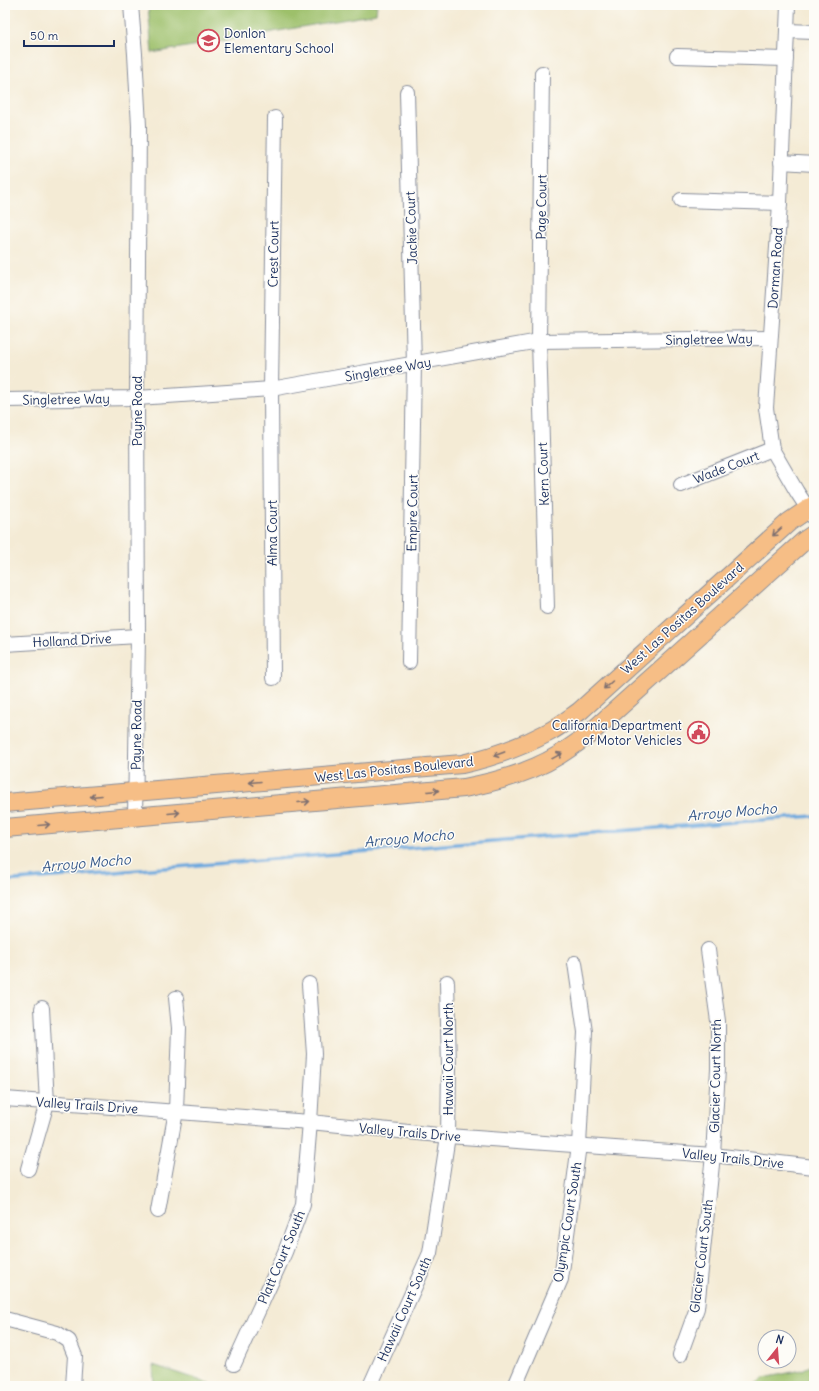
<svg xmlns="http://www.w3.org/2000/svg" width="819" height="1391" viewBox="0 0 819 1391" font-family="Delius,sans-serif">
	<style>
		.green { fill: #9dc06a; stroke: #5c7864 }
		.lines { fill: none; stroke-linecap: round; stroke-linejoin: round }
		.stream { stroke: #6da9de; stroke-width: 3.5 }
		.minor-casing { stroke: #888d9a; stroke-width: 16 }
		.major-casing { stroke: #888d9a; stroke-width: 20 }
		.minor { stroke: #fff; stroke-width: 14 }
		.major { stroke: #f6be86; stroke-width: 18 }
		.oneway { stroke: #7e6f70 }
		.labels { text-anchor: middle; stroke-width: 3; stroke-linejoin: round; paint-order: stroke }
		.poi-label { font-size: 13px; fill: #1b2f5e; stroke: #fdfcf7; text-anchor: start }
		.street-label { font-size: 13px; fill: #1b2f5e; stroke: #fdfcf7 }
		.water-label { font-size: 14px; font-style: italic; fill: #385a8b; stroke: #fdfcf7 }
	</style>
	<rect width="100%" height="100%" fill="#fdfcf7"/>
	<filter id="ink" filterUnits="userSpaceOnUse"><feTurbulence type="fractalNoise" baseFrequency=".025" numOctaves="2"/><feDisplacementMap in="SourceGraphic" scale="8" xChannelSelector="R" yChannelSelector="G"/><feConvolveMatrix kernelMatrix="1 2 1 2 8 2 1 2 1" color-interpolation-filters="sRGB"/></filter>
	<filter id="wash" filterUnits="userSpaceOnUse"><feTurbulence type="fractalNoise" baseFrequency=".012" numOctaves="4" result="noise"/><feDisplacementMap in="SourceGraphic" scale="16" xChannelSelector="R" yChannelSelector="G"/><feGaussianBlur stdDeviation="0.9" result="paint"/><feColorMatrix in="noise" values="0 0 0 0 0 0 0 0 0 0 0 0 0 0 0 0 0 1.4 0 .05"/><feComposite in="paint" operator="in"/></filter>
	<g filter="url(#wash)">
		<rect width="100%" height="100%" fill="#f4ebd5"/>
		<g class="green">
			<polygon points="148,5 377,5 376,14 152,53"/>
			<polygon points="814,1364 814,1386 754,1386 764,1378 802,1370"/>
			<polygon points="153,1365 217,1386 154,1386"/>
		</g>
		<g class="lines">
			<polyline class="stream" points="5,881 592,833 814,816"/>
		</g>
	</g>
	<g filter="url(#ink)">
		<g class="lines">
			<defs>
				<g id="minor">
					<polyline points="131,5 135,54 139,126 137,398 138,636 135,817"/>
					<polyline points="788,5 780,203 766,408 772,449 797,492 814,518"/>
					<polyline points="787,31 814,32"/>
					<polyline points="677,56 786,59"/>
					<polyline points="542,73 539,341 547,607"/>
					<polyline points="407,92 414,364 409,662"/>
					<polyline points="781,162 814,164"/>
					<polyline points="681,200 780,203"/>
					<polyline points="5,400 137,398 271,389 539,341 770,338"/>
					<polyline points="681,485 772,449"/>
					<polyline points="5,644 138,636"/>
					<polyline points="273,678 271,389 275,118"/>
					<polyline points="5,1099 310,1122 448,1136 713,1155 814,1167"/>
					<polyline points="28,1169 47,1103 42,1008"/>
					<polyline points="158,1211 176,1111 179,1028 176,998"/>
					<polyline points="5,1319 57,1333 69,1341 75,1356 73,1386"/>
					<polyline points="680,1355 697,1308 713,1155 718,1069 718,1021 708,950"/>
					<polyline points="234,1364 285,1252 303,1204 310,1122 314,1054 309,984"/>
					<polyline points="370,1386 430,1253 448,1136 449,1067 447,982"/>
					<polyline points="515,1386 561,1279 579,1145 585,1032 575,963"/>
				</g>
				<g id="major">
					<path d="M5 803 462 764C493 757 521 747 549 732 560 726 570 718 580 711L789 522 814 505"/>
					<path d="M5 828 464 788C496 782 530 773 559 755 569 749 578 742 587 736L805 540 814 534"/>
				</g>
			</defs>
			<use href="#minor" class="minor-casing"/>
			<use href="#major" class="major-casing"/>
			<use href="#minor" class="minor"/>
			<use href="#major" class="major"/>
		</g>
		<defs><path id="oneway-shaft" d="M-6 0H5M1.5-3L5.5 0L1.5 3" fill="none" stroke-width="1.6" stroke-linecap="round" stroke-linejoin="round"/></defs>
		<g class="oneway">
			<use href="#oneway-shaft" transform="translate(777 532) rotate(138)"/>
			<use href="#oneway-shaft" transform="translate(608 685) rotate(138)"/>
			<use href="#oneway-shaft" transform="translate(499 754) rotate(160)"/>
			<use href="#oneway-shaft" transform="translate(557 756) rotate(-29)"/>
			<use href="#oneway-shaft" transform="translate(255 782) rotate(175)"/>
			<use href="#oneway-shaft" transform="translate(433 791) rotate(-5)"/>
			<use href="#oneway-shaft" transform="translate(96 796) rotate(175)"/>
			<use href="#oneway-shaft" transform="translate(304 802) rotate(-5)"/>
			<use href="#oneway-shaft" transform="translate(174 813) rotate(-5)"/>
			<use href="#oneway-shaft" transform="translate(44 825) rotate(-5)"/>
		</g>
	</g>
	<defs>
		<symbol id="school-ring" viewBox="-11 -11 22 22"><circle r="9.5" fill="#fdfcf7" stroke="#d1495b" stroke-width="1.5"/><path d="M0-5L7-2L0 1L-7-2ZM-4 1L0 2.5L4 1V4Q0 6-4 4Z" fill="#d1495b"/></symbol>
		<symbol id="civic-ring" viewBox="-11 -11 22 22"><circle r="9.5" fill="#fdfcf7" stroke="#d1495b" stroke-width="1.5"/><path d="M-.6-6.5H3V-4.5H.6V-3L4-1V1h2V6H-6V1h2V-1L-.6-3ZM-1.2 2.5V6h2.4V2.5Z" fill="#d1495b"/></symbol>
	</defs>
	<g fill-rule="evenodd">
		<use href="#school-ring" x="196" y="28" width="25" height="25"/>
		<use href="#civic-ring" x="686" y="720" width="25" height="25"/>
	</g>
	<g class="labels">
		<g class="poi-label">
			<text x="224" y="38">Donlon<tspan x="224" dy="15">Elementary School</tspan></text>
			<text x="682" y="730" text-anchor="end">California Department<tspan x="682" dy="15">of Motor Vehicles</tspan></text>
		</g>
		<g class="street-label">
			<text transform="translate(541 207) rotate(-89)" y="5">Page Court</text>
			<text transform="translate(411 228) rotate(-92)" y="5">Jackie Court</text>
			<text transform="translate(273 254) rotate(-89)" y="5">Crest Court</text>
			<text transform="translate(775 268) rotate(-86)" y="5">Dorman Road</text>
			<text transform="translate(709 339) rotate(-1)" y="5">Singletree Way</text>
			<text transform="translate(388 369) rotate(-10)" y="5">Singletree Way</text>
			<text transform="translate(66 399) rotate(-1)" y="5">Singletree Way</text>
			<text transform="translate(137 411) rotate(-90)" y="5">Payne Road</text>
			<text transform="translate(726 467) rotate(-21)" y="5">Wade Court</text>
			<text transform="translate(543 474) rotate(-92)" y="5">Kern Court</text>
			<text transform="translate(412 513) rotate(-89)" y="5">Empire Court</text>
			<text transform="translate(272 533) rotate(-90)" y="5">Alma Court</text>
			<text transform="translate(682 618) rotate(-42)" y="5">West Las Positas Boulevard</text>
			<text transform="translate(72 640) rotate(-3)" y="5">Holland Drive</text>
			<text transform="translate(136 735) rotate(-89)" y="5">Payne Road</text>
			<text transform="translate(394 769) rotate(-6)" y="5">West Las Positas Boulevard</text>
			<text transform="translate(448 1059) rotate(-90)" y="5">Hawaii Court North</text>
			<text transform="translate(715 1076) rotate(-89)" y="5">Glacier Court North</text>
			<text transform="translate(87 1105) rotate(4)" y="5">Valley Trails Drive</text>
			<text transform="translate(410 1132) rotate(5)" y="5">Valley Trails Drive</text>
			<text transform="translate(733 1158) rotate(6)" y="5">Valley Trails Drive</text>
			<text transform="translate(567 1222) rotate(-81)" y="5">Olympic Court South</text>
			<text transform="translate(701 1256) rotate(-83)" y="5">Glacier Court South</text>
			<text transform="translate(281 1257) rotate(-67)" y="5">Platt Court South</text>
			<text transform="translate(404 1309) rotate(-66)" y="5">Hawaii Court South</text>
		</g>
		<g class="water-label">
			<text transform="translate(732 812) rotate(-5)" y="5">Arroyo Mocho</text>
			<text transform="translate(409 838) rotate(-5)" y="5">Arroyo Mocho</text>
			<text transform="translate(86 863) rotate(-5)" y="5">Arroyo Mocho</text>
		</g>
	</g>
	<rect width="819" height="1391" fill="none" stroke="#fdfcf7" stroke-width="20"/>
	<g transform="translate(777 1349) rotate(17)"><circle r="19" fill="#fdfcf7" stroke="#a3aaba"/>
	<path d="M0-3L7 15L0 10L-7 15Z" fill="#d1495b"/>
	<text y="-6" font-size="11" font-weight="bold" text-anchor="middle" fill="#1b2f5e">N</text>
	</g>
	<path d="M24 40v6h90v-6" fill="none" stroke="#1b2f5e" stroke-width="2"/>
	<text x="30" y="40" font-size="12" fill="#1b2f5e" stroke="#fdfcf7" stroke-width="3" paint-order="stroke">50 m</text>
</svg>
